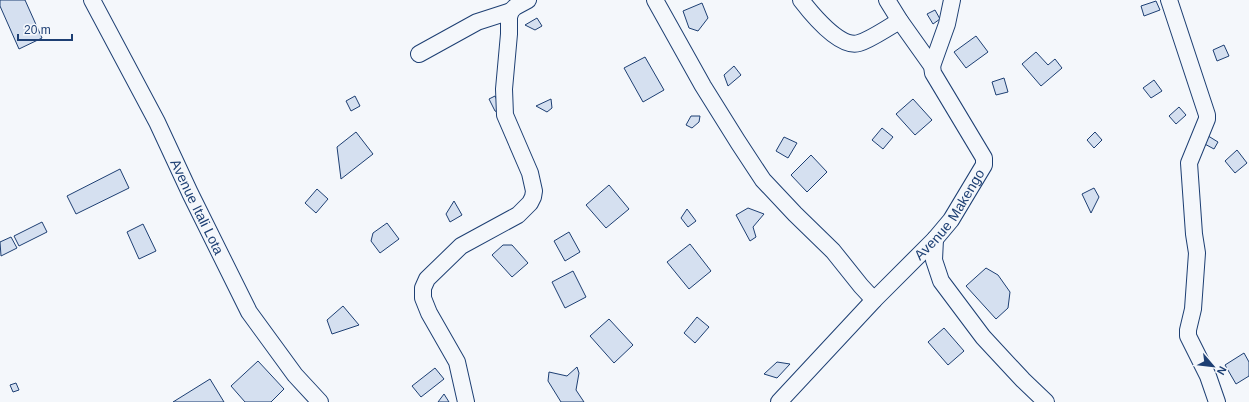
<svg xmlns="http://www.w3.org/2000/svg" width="1249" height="402" viewBox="0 0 1249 402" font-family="Arial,sans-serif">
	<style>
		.building { fill: #d5e0f0; stroke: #1d3f73 }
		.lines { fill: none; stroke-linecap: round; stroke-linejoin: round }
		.street-casing { stroke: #1d3f73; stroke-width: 18 }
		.street { stroke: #f4f7fb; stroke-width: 16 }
		.labels { text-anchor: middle; stroke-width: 3; stroke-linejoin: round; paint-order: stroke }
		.street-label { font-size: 14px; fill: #1d3f73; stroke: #f4f7fb }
	</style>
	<rect width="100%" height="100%" fill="#f4f7fb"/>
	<g class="building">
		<polygon points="0,0 25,0 42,38 19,49 0,6"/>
		<polygon points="1156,1 1160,10 1144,16 1141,6"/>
		<polygon points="702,3 708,18 698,31 689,28 683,11"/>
		<polygon points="935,10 940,19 933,24 927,14"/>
		<polygon points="537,18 542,26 535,30 525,25"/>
		<polygon points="976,36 988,52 966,68 954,52"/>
		<polygon points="1224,45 1229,56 1217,61 1213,50"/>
		<polygon points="1036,52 1048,65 1055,59 1062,68 1041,86 1022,64"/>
		<polygon points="645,57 664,90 643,102 624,68"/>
		<polygon points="734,66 741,75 728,86 724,75"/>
		<polygon points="1004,78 1008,92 996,95 992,82"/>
		<polygon points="1154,80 1162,91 1151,98 1143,88"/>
		<polygon points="355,96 360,106 351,111 346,101"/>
		<polygon points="495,96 505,115 495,111 489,99"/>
		<polygon points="551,99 552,108 547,112 536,106"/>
		<polygon points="913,99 932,120 915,135 896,114"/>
		<polygon points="1179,107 1186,115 1176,124 1169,116"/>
		<polygon points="691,116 700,116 699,122 692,128 686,125"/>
		<polygon points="882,128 893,137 883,149 872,140"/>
		<polygon points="356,132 373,154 341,179 337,147"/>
		<polygon points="1095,132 1102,140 1094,148 1087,140"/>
		<polygon points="1205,134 1218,142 1214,149 1201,142"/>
		<polygon points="784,137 797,143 788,158 776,151"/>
		<polygon points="1237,150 1247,163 1235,173 1225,161"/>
		<polygon points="811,155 827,172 807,192 791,175"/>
		<polygon points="120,169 129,188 76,214 67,196"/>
		<polygon points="609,185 629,209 606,228 586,205"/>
		<polygon points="1094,188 1099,197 1091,213 1082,194"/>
		<polygon points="317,189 328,199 316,213 305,203"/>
		<polygon points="454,201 462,215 450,222 446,214"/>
		<polygon points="748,208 764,214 753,227 756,237 750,241 736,215"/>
		<polygon points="687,209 696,221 688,227 681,218"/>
		<polygon points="42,222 47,232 19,246 14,236"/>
		<polygon points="387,223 399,239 380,253 371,241 373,233"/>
		<polygon points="143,224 156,251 139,259 127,232"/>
		<polygon points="569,232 580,252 565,261 554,241"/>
		<polygon points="11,237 17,248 1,256 0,242"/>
		<polygon points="690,244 711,271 689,289 667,262"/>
		<polygon points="503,245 512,245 528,263 512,277 492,255"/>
		<polygon points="986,268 998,275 1010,292 1008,308 996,319 966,286"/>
		<polygon points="573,271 586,297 565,308 552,282"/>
		<polygon points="343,306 359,325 332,334 327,320"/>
		<polygon points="697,317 709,327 695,343 684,333"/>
		<polygon points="609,319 633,345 614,363 590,336"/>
		<polygon points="944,328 964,351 948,365 928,342"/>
		<polygon points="1244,353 1249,362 1249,376 1236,384 1225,365"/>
		<polygon points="258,361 284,389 271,402 245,402 231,386"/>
		<polygon points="777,362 790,364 777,378 764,374"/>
		<polygon points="577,367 579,373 576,390 584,402 561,402 548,381 549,372 567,376"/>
		<polygon points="435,368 444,379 421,397 412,386"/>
		<polygon points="210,379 224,402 173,402"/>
		<polygon points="16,383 19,390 13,392 10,385"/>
		<polygon points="444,394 449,402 438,402"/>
	</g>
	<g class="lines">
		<defs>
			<g id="street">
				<path id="s1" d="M92 0 157 122 190 193 249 312 295 375 320 402"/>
				<polyline points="655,0 703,86 738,142 763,180 795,214 833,251 861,286 874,300"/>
				<path d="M801 0C811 13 840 49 859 43 872 39 888 27 900 21"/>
				<polyline points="1169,0 1207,115 1207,119 1189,163 1194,234 1197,253 1193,309 1188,330 1188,336 1208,376 1217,402"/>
				<polyline points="419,54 477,22 511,11"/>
				<polyline points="932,66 947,24 952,0"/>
				<polyline points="935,239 934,260 941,281 983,337 1023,380 1046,402"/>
				<polyline points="466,402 457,362 429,313 423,298 423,288 427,279 461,246 518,215 530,203 533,197 534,191 530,173 505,115 504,89 509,34 509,17 511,11 515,7 528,0"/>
				<path id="s2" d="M779 402 874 300 935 239 951 220 984 165V158L933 73 932 66 900 21 887 0"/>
			</g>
		</defs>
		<use href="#street" class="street-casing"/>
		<use href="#street" class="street"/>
	</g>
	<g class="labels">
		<g class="street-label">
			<text dy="5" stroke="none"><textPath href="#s1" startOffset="232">Avenue Itali Lota</textPath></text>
			<text dy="5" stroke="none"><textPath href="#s2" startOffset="254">Avenue Makengo</textPath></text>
		</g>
	</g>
	<g transform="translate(1213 366) rotate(118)" stroke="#f4f7fb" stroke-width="3" paint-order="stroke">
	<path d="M0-3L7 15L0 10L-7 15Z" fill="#1d3f73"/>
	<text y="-6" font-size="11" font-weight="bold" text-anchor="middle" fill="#1d3f73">N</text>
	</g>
	<path d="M18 34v6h54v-6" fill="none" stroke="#1d3f73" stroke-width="2"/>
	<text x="24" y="34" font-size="12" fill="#1d3f73" stroke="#f4f7fb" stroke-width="3" paint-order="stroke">20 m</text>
</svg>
